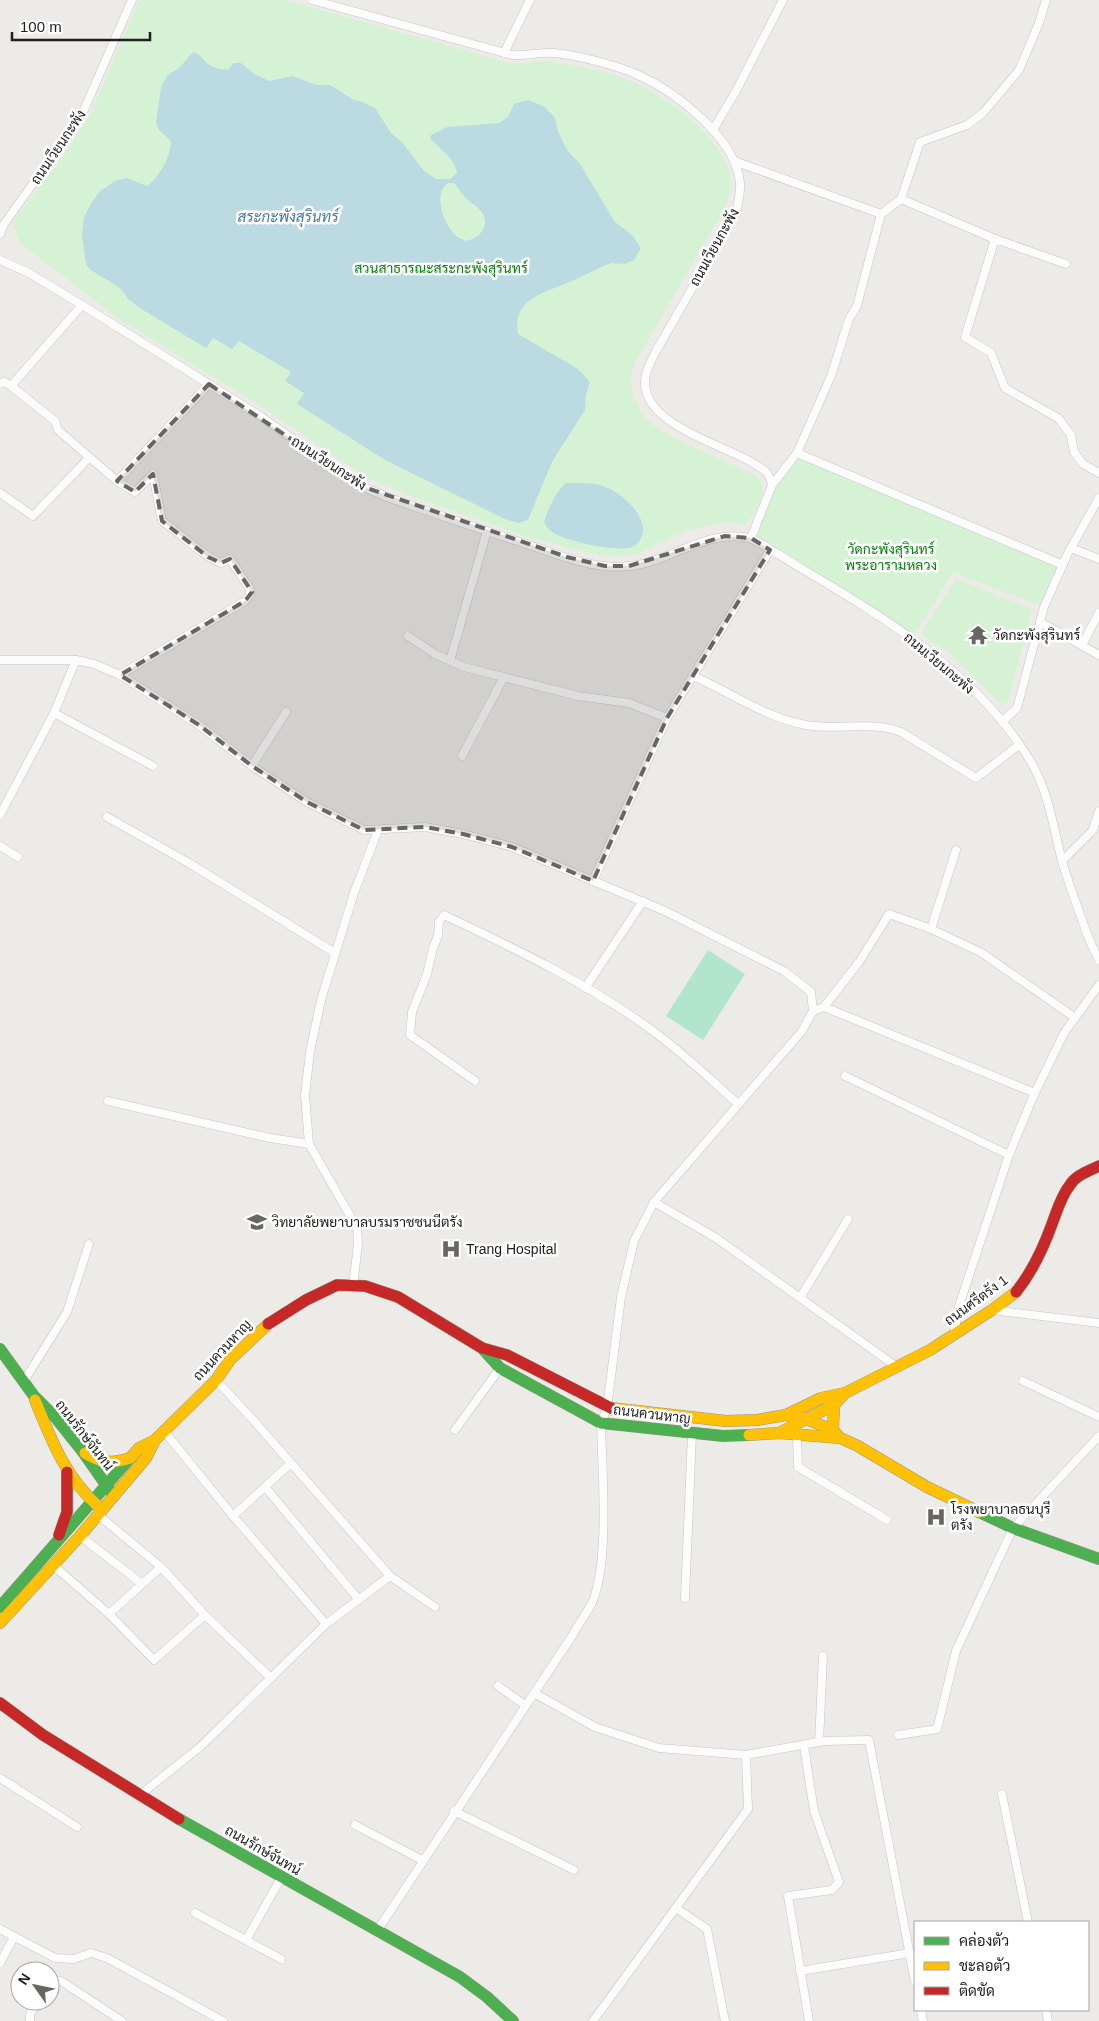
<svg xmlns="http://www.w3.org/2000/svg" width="1099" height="2021" viewBox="0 0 1099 2021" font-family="Helvetica,Sarabun,sans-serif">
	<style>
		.park { fill: #d5f3d4 }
		.pitch { fill: #b2e5ce }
		.water { fill: #bbdae1; fill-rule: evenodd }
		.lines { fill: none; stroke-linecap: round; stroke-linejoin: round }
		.street-casing { stroke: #c6c5c4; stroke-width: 9 }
		.fast-casing { stroke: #969780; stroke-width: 12 }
		.slow-casing { stroke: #969780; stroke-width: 12 }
		.jam-casing { stroke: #969780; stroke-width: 12 }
		.street { stroke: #fcfcfc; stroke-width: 8 }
		.fast { stroke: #4caf50; stroke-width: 11 }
		.slow { stroke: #ffc107; stroke-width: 11 }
		.jam { stroke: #c62828; stroke-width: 11 }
		.marked { fill: #676665; fill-opacity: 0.2; stroke: #676665; stroke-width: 4; stroke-dasharray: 10 6; stroke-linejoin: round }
		.labels { text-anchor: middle; stroke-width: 5; stroke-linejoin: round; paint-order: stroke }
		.street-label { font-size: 14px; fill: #1f1f1f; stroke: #fff }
		.park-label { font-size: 14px; fill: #0a8010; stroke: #fff }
		.poi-label { font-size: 14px; fill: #1f1f1f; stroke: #fff; text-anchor: start }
		.water-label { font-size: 15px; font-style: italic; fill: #477aa8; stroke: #fff }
	</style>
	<rect width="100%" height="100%" fill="#edebe8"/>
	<g class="park">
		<path d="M139 0H286L510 63C524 65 538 60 552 62 571 63 616 74 633 82 671 100 722 135 731 179 732 187 728 198 726 206L637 359C635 364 632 371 631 377 630 393 639 411 650 422 664 436 713 455 732 465 740 468 754 473 759 480 769 494 754 515 745 525L725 522 686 531 636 555 616 556 593 554 524 536 410 496 366 478 265 409 119 319 20 243 12 222 60 161 90 115Z"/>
		<polygon points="797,453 1063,565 1044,607 953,572 912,639 751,538 772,485"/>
		<polygon points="956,579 1032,609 1008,703 1002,704 949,653 923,636 923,629"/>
	</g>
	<polygon class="pitch" points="708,950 745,974 703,1040 666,1016"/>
	<g class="water">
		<path d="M193 52C202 55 200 57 207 63 212 68 221 69 228 70L234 63H241L253 73 269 81 292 76 317 85H330L354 100 365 103 375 108 391 133 402 142 424 171 436 179H450L457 173C454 157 441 150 430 139L431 135 447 127 499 123 508 117 514 104 528 100 545 107 555 118 558 131 567 150 580 164 615 222 633 236 641 248 634 260 624 264 611 263C598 268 585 275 572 281 547 292 511 298 518 334L578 369 590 382 586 395 585 410 552 462 528 520 518 523 505 519 385 460 297 404 304 393 285 381 291 372 239 341 232 349 213 338 206 348 143 310 128 299 123 291 114 284 92 271 86 265 82 235 84 217 92 202 100 191 115 181 126 178 147 186C159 177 171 157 171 141L159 130 156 123 161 87 167 76 180 67ZM448 183H454C458 187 460 192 464 196 468 202 475 204 479 209 493 223 481 238 466 241 463 239 458 238 455 235 444 224 432 194 448 183Z"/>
		<path d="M566 483C581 483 595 482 608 488 626 496 657 525 636 545 625 555 562 541 551 531 548 529 546 525 544 522 549 507 555 493 566 483Z"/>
	</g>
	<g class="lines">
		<defs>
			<g id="street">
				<path d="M312 0 512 55C526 56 540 52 554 53 577 55 615 65 636 74 675 91 736 138 740 183 741 192 738 201 737 210L655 353C652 359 648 367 646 374 634 428 736 445 766 472 769 475 771 481 772 485L751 538"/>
				<polyline points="504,53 530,0"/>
				<polyline points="713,130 736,91 783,0"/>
				<polyline points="734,161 881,214 901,199 920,142 967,125 983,113 1019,70 1039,23 1046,0"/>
				<polyline points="901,199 995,239"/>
				<polyline points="0,234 4,224 55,153 83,112 132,0"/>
				<path d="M0 260 29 273 82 305 260 416 361 486 387 497C429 512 471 526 514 540 550 551 591 571 630 566 670 562 707 528 749 538 758 540 788 561 799 567 885 618 978 673 1031 762 1048 791 1053 825 1061 857 1065 873 1071 888 1076 903 1083 922 1089 943 1099 960"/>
				<polyline points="1066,264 995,239 965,337 991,353 1005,388 1058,418 1071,435 1074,452 1083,464 1099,473"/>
				<polyline points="82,305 11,386 55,421 58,430 117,481 209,384"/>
				<polyline points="0,383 4,382 11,386"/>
				<polyline points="797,453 1063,565"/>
				<path d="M117 481 135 492 153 474 162 521C182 534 199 554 221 563L230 559 250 589V595L245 601 120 675"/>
				<polyline points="772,485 797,453 831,376 849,319 857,306 881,214"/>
				<polyline points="0,493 33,516 89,458"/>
				<polyline points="1071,548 1099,559"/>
				<polyline points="1040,622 1099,655"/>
				<polyline points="408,636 435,654 464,667 578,696 629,703 667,718"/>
				<polyline points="1082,645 1099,613"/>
				<path d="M0 660H76L94 664 120 675 199 725 252 766 307 802 364 830 425 827 463 834 512 847 665 911 784 971 811 992 813 1011 802 1031 654 1202 634 1241 621 1297 607 1408 601 1423C602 1471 610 1561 592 1603 586 1614 578 1625 572 1636L377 1931"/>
				<polyline points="450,661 487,531"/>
				<path d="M693 676C730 692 766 718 806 725 838 731 871 720 901 732L976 778 1019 745"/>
				<polyline points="54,713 153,766"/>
				<polyline points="1002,722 1017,708 1044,607 1068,553 1099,498"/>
				<polyline points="462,756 504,677"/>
				<polyline points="252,766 286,712"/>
				<polyline points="0,815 54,713 76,660"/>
				<polyline points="107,817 189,863 335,953"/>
				<polyline points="0,846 18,857"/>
				<polyline points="1062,861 1093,830 1099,811"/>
				<polyline points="593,881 667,718 770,550"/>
				<polyline points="931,929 956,850"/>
				<polyline points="585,988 643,901"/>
				<polyline points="824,1007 1035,1093"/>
				<polyline points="813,1011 824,1007 859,962 889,914 931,929 982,953 1074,1017"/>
				<polyline points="845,1076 1009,1155"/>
				<path d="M475 1081 410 1035 412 1012 427 974 433 948 438 936 439 922 444 915C516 949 589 984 653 1031 683 1053 710 1079 737 1103"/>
				<polyline points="108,1101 270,1138 309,1144"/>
				<polyline points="654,1202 716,1238 897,1367"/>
				<polyline points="353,1286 358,1244 357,1228 309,1144 305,1095 310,1052 321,1000 354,893 378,830"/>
				<polyline points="800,1298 848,1219"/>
				<polyline points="992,1310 1099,1323"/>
				<polyline points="954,1334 959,1306 1009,1155 1033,1097 1064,1033 1099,985"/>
				<polyline points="216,1380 255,1422 390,1576 435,1607"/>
				<polyline points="24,1381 67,1312 89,1244"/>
				<polyline points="1023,1381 1099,1417"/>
				<polyline points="455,1430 500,1368"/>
				<polyline points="164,1431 233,1516 326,1624"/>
				<polyline points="797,1435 798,1467 887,1520"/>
				<polyline points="266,1488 359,1600"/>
				<polyline points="97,1514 161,1567 205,1615 271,1678"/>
				<polyline points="233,1516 291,1463"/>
				<polyline points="80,1536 141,1583"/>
				<polyline points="54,1566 109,1614 154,1660 205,1615"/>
				<polyline points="685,1598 692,1434"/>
				<polyline points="109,1614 161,1567"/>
				<polyline points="498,1686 525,1705"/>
				<polyline points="534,1693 595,1727 659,1748 746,1755 824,1741 869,1740 915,1982"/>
				<polyline points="898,1735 937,1729 956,1651 1013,1528 1099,1436"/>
				<polyline points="819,1742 823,1656"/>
				<polyline points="804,1746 814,1811 839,1882 832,1890 788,1896 809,2021"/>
				<polyline points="0,1778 77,1827"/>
				<polyline points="1002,1794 1028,1922"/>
				<polyline points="140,1795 200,1747 326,1624 390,1576"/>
				<polyline points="454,1811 574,1870"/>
				<polyline points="355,1825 422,1860"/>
				<polyline points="676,1908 707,1929 725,2021"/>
				<polyline points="195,1913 281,1959"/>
				<polyline points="0,1929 55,1958 74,1959 91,1953 107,1958 223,2021"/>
				<polyline points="246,1940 281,1878"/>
				<polyline points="0,1963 14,1937"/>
				<polyline points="800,1971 910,1953"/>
				<polyline points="50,1985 53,1981 61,1981 122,2021"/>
				<polyline points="921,2010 923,2021"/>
				<polyline points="1046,2010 1048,2021"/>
				<polyline points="30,2021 30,2014 38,2001"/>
				<polyline points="593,2021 748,1809 746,1755"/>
			</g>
			<g id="fast">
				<polyline points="482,1348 500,1368 601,1423 723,1436 749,1435"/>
				<polyline points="0,1349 34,1396 55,1417 83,1452 111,1492"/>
				<polyline points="979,1512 1013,1528 1099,1559"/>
				<polyline points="0,1607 130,1458"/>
				<polyline points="179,1819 460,1977 487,1997 513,2021"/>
			</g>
			<g id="slow">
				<path d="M35 1400C51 1439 65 1477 97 1505"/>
				<polyline points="611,1408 726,1421 757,1420 786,1415 806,1419 833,1430 840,1438"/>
				<polyline points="786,1415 821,1398 845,1393 930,1350 992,1310 1016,1292"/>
				<polyline points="833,1430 834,1405"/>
				<polyline points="779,1433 834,1405 845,1393"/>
				<polyline points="749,1435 779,1433 840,1438 856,1445 927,1487 979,1512"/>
				<path d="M85 1453C101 1463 112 1464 130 1458"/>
				<polyline points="130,1458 139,1448 155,1440 216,1380 230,1360 268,1324"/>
				<polyline points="0,1623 80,1536 146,1458 155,1440"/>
			</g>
			<g id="jam">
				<path d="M1016 1292C1033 1271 1043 1249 1052 1224 1057 1211 1061 1196 1070 1185 1076 1175 1089 1171 1099 1166"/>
				<polyline points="268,1324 306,1300 337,1285 365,1286 398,1297 482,1348 507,1355 611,1408"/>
				<polyline points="59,1535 67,1512 67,1472"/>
				<polyline points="0,1703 43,1735 179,1819"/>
			</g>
		</defs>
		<use href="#street" class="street-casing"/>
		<use href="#fast" class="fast-casing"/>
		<use href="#slow" class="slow-casing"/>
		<use href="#jam" class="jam-casing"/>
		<use href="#street" class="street"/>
		<use href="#fast" class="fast"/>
		<use href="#slow" class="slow"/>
		<use href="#jam" class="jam"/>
	</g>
	<path class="marked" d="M209 384 361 486 567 557 605 566H629L725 536 751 538 770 550 667 718 593 881 512 847 463 834 425 827 364 830 307 802 252 766 199 725 120 675 245 601 252 592 230 559 221 563 208 557 162 521 153 474 135 492 117 481Z"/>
	<defs>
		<symbol id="temple-bare" viewBox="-9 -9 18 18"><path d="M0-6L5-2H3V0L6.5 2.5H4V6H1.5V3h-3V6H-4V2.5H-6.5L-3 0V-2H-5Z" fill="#676665" stroke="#fff" stroke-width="2.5" paint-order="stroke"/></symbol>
		<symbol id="university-bare" viewBox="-9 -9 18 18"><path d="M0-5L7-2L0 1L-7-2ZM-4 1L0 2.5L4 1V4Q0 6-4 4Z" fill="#676665" stroke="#fff" stroke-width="2.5" paint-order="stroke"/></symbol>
		<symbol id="hospital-bare" viewBox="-9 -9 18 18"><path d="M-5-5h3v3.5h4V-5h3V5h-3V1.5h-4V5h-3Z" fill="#676665" stroke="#fff" stroke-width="2.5" paint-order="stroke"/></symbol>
	</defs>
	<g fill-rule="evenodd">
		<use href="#temple-bare" x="964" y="621" width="28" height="28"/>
		<use href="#university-bare" x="243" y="1208" width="28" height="28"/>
		<use href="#hospital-bare" x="437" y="1235" width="28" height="28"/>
		<use href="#hospital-bare" x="922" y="1503" width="28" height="28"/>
	</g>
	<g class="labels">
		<g class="street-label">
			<text transform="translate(58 147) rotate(-56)" y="5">ถนนเวียนกะพัง</text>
			<text transform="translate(714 247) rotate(-61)" y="5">ถนนเวียนกะพัง</text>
			<text transform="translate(329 463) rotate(33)" y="5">ถนนเวียนกะพัง</text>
			<text transform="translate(939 663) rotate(40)" y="5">ถนนเวียนกะพัง</text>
			<text transform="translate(976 1300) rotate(-36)" y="5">ถนนศรีตรัง 1</text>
			<text transform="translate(222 1350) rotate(-47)" y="5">ถนนควนหาญ</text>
			<text transform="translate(652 1414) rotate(7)" y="5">ถนนควนหาญ</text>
			<text transform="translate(85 1435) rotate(52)" y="5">ถนนรักษ์จันทน์</text>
			<text transform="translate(263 1850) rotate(30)" y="5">ถนนรักษ์จันทน์</text>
		</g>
		<g class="park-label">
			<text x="441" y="273">สวนสาธารณะสระกะพังสุรินทร์</text>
			<text x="891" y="554">วัดกะพังสุรินทร์<tspan x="891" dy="16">พระอารามหลวง</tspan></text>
		</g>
		<g class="poi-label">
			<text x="993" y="640">วัดกะพังสุรินทร์</text>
			<text x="272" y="1227">วิทยาลัยพยาบาลบรมราชชนนีตรัง</text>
			<text x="466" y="1254">Trang Hospital</text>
			<text x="951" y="1514">โรงพยาบาลธนบุรี<tspan x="951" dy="16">ตรัง</tspan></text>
		</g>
		<g class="water-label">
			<text x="288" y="222">สระกะพังสุรินทร์</text>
		</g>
	</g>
	<rect x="914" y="1921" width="175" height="90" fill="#ffffff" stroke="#a5a5a5"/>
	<rect x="924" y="1937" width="25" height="8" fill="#4caf50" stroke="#a5a5a5"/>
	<text x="959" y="1946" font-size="15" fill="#1f1f1f">คล่องตัว</text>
	<rect x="924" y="1962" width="25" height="8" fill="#ffc107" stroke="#a5a5a5"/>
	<text x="959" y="1971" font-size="15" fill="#1f1f1f">ชะลอตัว</text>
	<rect x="924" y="1987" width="25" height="8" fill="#c62828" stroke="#a5a5a5"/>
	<text x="959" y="1996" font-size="15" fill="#1f1f1f">ติดขัด</text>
	<g transform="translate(35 1986) rotate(303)"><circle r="24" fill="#ffffff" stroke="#a5a5a5"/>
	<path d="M0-4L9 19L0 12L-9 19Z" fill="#676665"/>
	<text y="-8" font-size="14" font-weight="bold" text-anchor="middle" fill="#1f1f1f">N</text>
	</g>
	<path d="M12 32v8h138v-8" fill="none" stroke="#1f1f1f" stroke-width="2.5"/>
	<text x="20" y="32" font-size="15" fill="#1f1f1f" stroke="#ffffff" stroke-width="4" paint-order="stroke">100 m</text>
</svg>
